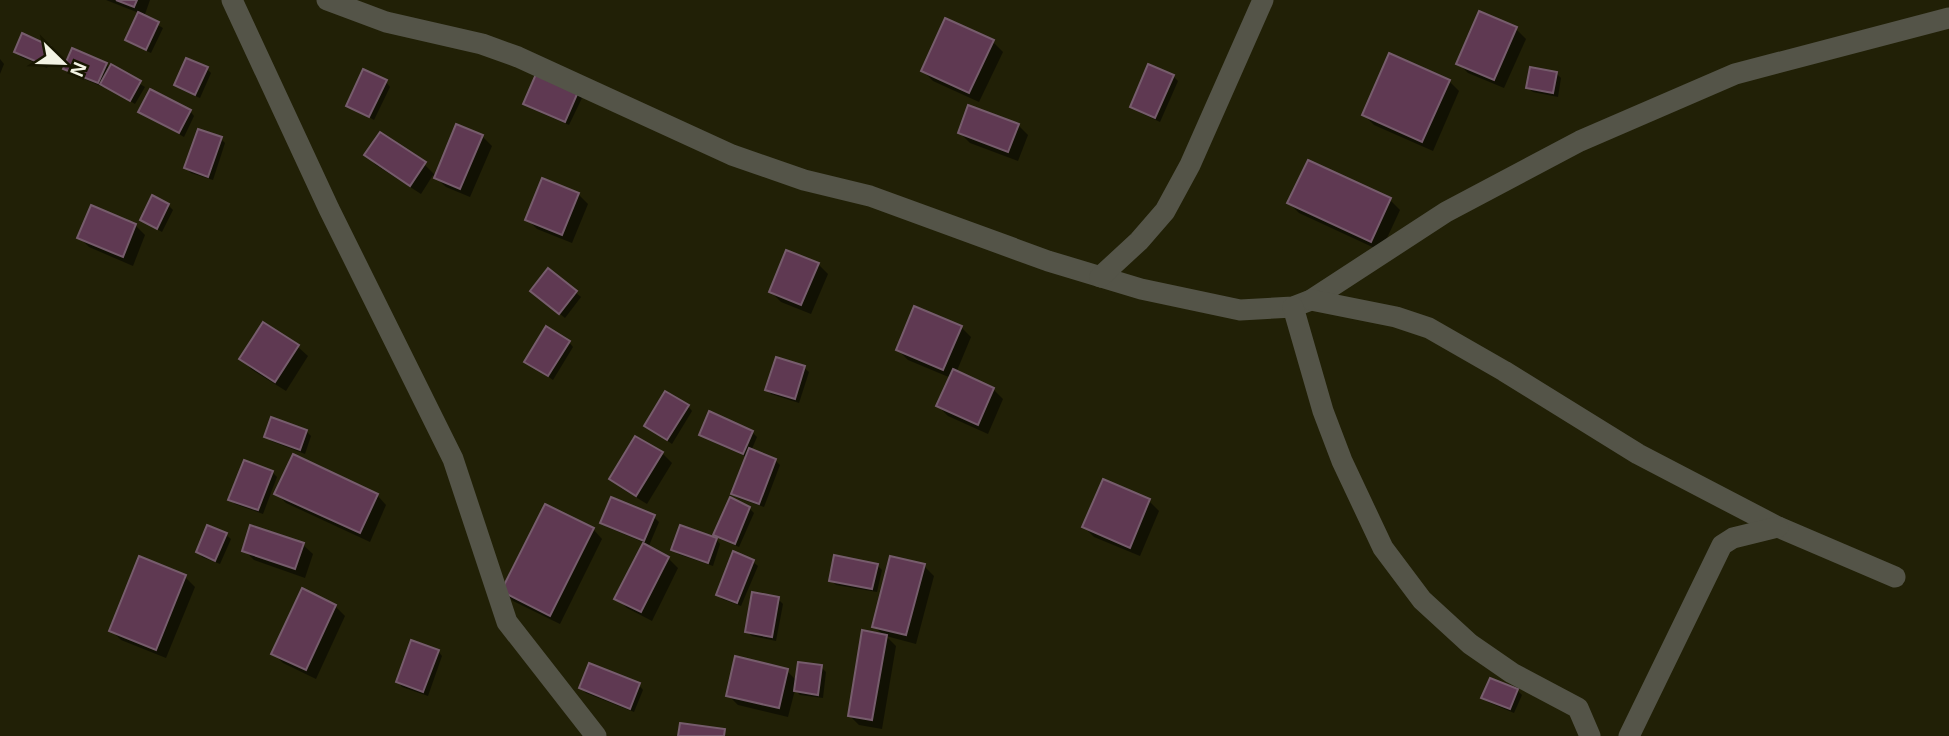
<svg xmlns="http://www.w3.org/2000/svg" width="1949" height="736" viewBox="0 0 1949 736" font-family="Helvetica,sans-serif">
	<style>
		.shadow { fill: #0007 }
		.building { fill: #5f3952; stroke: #765c6c; stroke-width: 2 }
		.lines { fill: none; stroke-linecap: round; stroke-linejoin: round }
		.street { stroke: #545448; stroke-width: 21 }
	</style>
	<rect width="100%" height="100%" fill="#212006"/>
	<g class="shadow">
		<polygon points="106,0 150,0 144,17 163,28 151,53 132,44 127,40 139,13"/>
		<polygon points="1516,29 1526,39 1504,88 1468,73 1458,63"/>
		<polygon points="993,42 1003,52 979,102 933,81 923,71"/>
		<polygon points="49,47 54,52 47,68 21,57 16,52"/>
		<polygon points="0,59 4,64 0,74"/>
		<polygon points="106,64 111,69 112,67 145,87 135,104 104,85 103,87 70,73 65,68"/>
		<polygon points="207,69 211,73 200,98 180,89 176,84"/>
		<polygon points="1556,73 1561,78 1558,97 1533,92 1528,88"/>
		<polygon points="1173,76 1178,81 1160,122 1137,111 1132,107"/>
		<polygon points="1449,81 1459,91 1433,151 1374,125 1364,115"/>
		<polygon points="386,82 390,87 374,120 348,105"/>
		<polygon points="577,94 582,98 569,125 530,108 525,103"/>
		<polygon points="190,111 194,116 184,137 140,112"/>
		<polygon points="1018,125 1028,135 1018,161 970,143 960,133"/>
		<polygon points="482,136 492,146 470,197 446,187 433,175 421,194 376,165 366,155 424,164 436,176"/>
		<polygon points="221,139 225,143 213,180 191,173 186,168"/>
		<polygon points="1309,162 1390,200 1400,210 1381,251 1299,213 1289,203"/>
		<polygon points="543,180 578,194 588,204 572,243 537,229 527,219"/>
		<polygon points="168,205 173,210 162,232 142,220"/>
		<polygon points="135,225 145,235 133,266 89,247 79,237"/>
		<polygon points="818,264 828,274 811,314 781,302 771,292"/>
		<polygon points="548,270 581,297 565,318 537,295"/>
		<polygon points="961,327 971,337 956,373 993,389 1003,399 988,434 948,416 938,406 951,378 908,360 898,350"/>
		<polygon points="569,342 573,347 553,380 526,361"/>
		<polygon points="298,347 308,356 286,391 251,369 242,359"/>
		<polygon points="804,368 809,372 799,403 771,394 767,390"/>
		<polygon points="688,406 692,411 672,444 646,426"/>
		<polygon points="306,431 311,436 305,454 271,441 266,436"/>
		<polygon points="752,432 757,437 751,451 775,460 780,465 764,507 738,498 733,493 747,457 706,439 701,434"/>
		<polygon points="662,453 672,463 647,504 621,488 611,479"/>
		<polygon points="272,472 277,477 263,514 235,504 230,499"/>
		<polygon points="276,493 377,495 386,505 370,542 286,503"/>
		<polygon points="612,499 654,517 659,522 648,548 668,558 678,568 652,621 627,608 617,598 645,543 607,527 602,522"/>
		<polygon points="1149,501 1159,511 1140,556 1094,537 1084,527"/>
		<polygon points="749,508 754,513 739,547 720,539 715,534"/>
		<polygon points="593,529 602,539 560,624 513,601 503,591"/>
		<polygon points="226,535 231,539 220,564 202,557 198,552"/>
		<polygon points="716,539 720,544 713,566 678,554 673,549"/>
		<polygon points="303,545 313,554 305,578 254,560 244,550"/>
		<polygon points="753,562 758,566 741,606 722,599 718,594"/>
		<polygon points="877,565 882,570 877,592 836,585 831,580"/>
		<polygon points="924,566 934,576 916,644 886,636 896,646 882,729 859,725 849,715 884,636 874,626"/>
		<polygon points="185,577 195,587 166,658 121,640 111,630"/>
		<polygon points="778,599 783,604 776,641 752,636 747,631"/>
		<polygon points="335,606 345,616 316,679 283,663 273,653"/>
		<polygon points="438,651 442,656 428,696 402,687 398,682"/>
		<polygon points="821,667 826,672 823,698 800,695 795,690 788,717 738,705 728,695 787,671 797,681"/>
		<polygon points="639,685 643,690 634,712 586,693 581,688"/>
		<polygon points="1517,690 1522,695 1514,713 1488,702 1483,698"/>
	</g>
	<g class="building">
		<polygon points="116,0 137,0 134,7"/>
		<polygon points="1479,11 1517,27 1494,80 1456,64"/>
		<polygon points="138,12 159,22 146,50 125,40"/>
		<polygon points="945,18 994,40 969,93 921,71"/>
		<polygon points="22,33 50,46 42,64 14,52"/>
		<polygon points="72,48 107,63 98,83 63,69"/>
		<polygon points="1389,53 1450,80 1422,142 1362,115"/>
		<polygon points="186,58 208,67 195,95 174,85"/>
		<polygon points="111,64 141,81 130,101 100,84"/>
		<polygon points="1148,64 1174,75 1155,118 1130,107"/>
		<polygon points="1530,67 1557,72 1553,93 1526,88"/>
		<polygon points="363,69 387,80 369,117 346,106"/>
		<polygon points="536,74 578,92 565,122 523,104"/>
		<polygon points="150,89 191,110 179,133 138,112"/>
		<polygon points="968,105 1019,124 1008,152 958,133"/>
		<polygon points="456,124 483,135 460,189 434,178"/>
		<polygon points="198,129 222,137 208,177 184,168"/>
		<polygon points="380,132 426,162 410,186 364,155"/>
		<polygon points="1308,160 1391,198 1371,242 1287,203"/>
		<polygon points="542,178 579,193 562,235 525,220"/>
		<polygon points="152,195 169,204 157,229 140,220"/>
		<polygon points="91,205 136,224 123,257 77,238"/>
		<polygon points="786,250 819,263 801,305 769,292"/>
		<polygon points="548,268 577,291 559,314 530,291"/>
		<polygon points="914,306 962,326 943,370 896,350"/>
		<polygon points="263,322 299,345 275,382 239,359"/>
		<polygon points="546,326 570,341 548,376 524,362"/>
		<polygon points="776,357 805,366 795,399 765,390"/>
		<polygon points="953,369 994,388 978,425 936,406"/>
		<polygon points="665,391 689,405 667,440 644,426"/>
		<polygon points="709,411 753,431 743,454 699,435"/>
		<polygon points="271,417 307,430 300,450 264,437"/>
		<polygon points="635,436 663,452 636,496 609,479"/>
		<polygon points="749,448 776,459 759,504 731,494"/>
		<polygon points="293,454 378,494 360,533 274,494"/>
		<polygon points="244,460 273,471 258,510 228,500"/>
		<polygon points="1103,479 1150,499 1130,548 1082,527"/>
		<polygon points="611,497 655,515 644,541 600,523"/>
		<polygon points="730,497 750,507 735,544 713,535"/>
		<polygon points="545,504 594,528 550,616 501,591"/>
		<polygon points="207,525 227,533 215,561 196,552"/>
		<polygon points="250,525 304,543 295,569 242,551"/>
		<polygon points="680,525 717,538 708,563 671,550"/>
		<polygon points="643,543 669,557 641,612 614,599"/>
		<polygon points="733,551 754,560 737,603 716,595"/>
		<polygon points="834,555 878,564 872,589 829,581"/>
		<polygon points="139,556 186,575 156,650 109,631"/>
		<polygon points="890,556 925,564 906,635 872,627"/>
		<polygon points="302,588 336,605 306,670 271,654"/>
		<polygon points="752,592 779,597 772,637 745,632"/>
		<polygon points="862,630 887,635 872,720 848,716"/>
		<polygon points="411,640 439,650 423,692 396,682"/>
		<polygon points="735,656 788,669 779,708 726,696"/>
		<polygon points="798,662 822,665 818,695 794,691"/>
		<polygon points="589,663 640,683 630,709 579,688"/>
		<polygon points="1490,678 1518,689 1510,709 1481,698"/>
		<polygon points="680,723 725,729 724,736 678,736"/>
	</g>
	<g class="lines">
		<g class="street">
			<polyline points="232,0 329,209 453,459 507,622 596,736"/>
			<polyline points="327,0 386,22 482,44 518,57 732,155 804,180 870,196 1048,261 1141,289 1240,310 1293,307 1311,300 1446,212 1580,141 1735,74 1949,18"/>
			<polyline points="1100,277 1139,241 1165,211 1190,165 1263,0"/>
			<polyline points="1311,300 1396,317 1429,328 1504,371 1638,454 1778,527 1895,577"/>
			<polyline points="1293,307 1323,411 1342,461 1383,548 1422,600 1470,644 1512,673 1578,708 1590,736"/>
			<polyline points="1629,736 1722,545 1733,538 1778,527"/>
		</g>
	</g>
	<g transform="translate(63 63) rotate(113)" stroke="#171600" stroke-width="5" paint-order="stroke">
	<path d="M0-5L12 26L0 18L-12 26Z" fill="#f3f3e4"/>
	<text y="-10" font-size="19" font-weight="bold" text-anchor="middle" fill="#f3f3e4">N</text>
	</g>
</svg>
